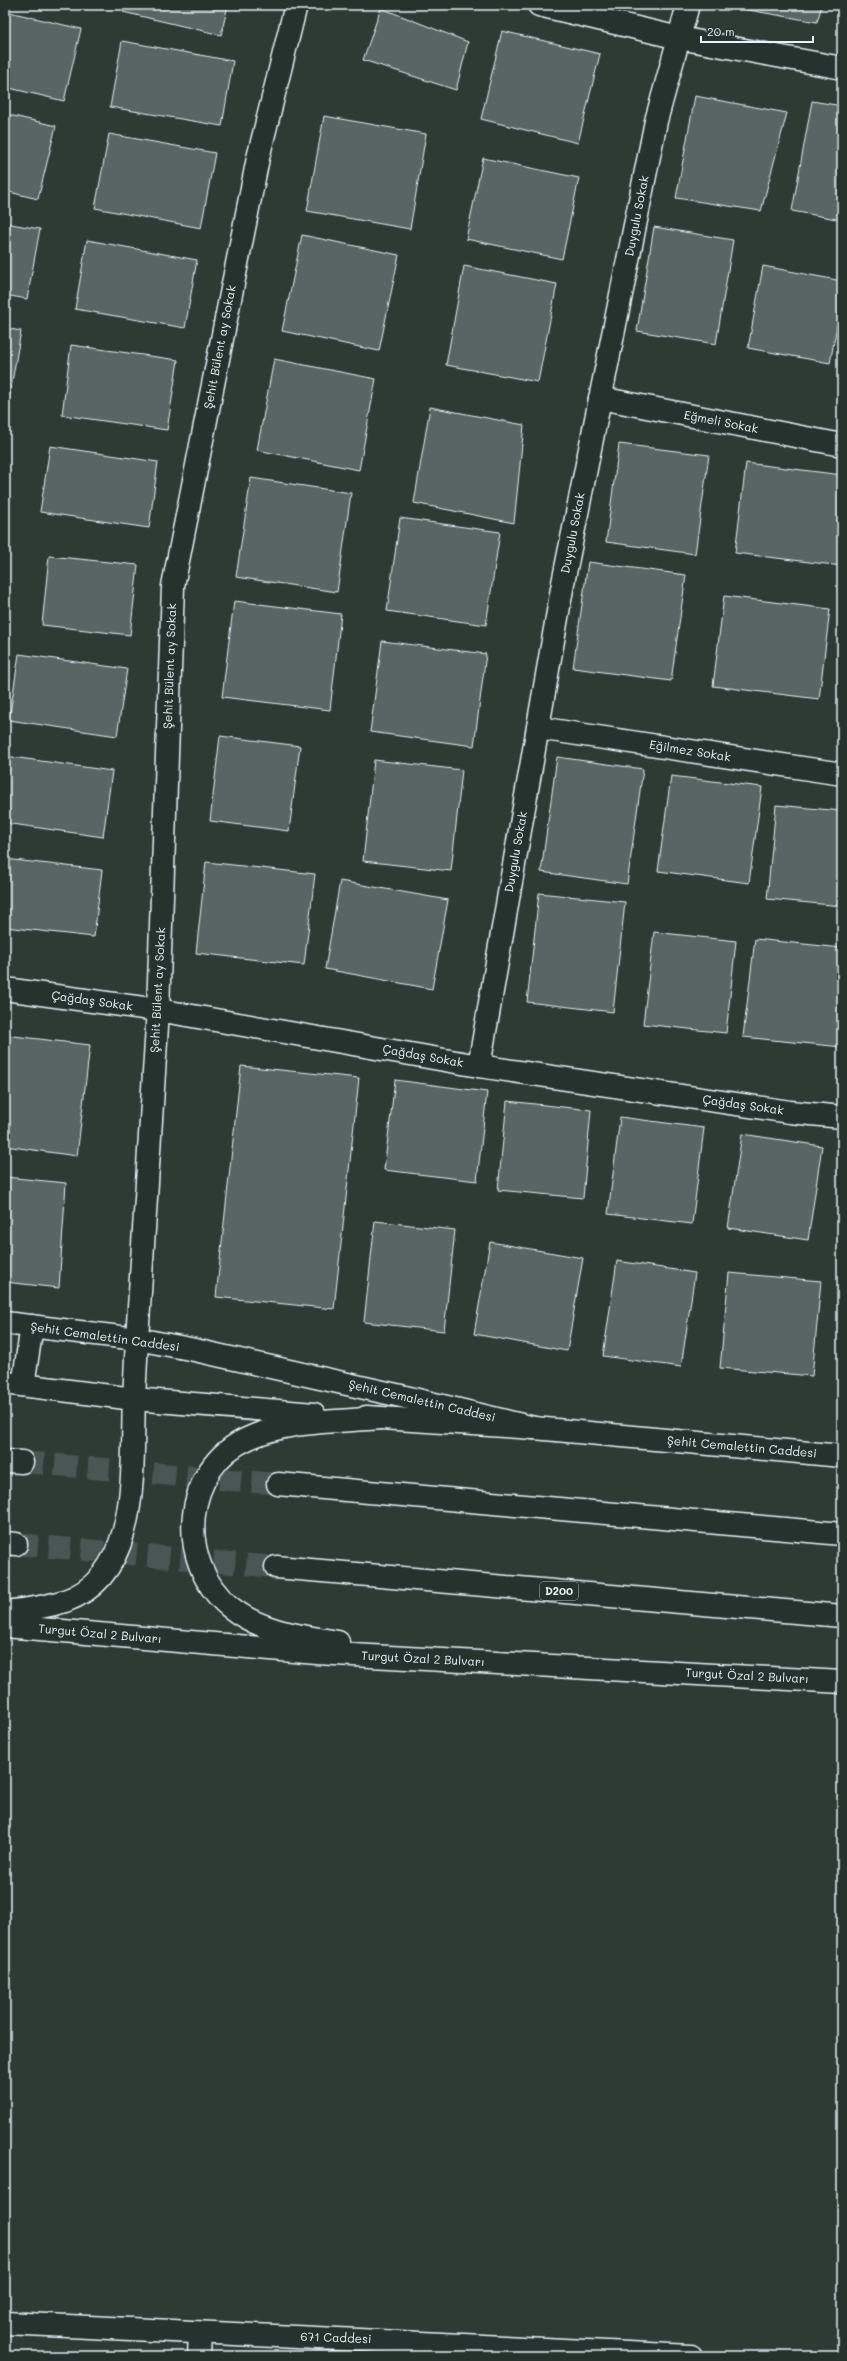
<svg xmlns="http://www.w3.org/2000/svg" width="847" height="2361" viewBox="0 0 847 2361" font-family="Mali,sans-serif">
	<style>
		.building { fill: #596563; stroke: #e8f1f8 }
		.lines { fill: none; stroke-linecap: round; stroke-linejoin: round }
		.trunk-tunnel { stroke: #4a5652; stroke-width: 22; stroke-dasharray: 22 11; stroke-linecap: butt }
		.minor-casing { stroke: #e8f1f8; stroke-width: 25 }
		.tertiary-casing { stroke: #e8f1f8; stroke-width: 25 }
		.trunk-casing { stroke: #e8f1f8; stroke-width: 25 }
		.minor { stroke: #26332d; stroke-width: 22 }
		.tertiary { stroke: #26332d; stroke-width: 22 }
		.trunk { stroke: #26332d; stroke-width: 22 }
		.labels { text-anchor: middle; stroke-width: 3; stroke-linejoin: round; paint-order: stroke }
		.shield { fill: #26332d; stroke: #aeb8bb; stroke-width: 1 }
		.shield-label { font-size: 11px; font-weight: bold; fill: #e8f1f8 }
		.street-label { font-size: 12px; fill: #e8f1f8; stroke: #26332d }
	</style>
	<rect width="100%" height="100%" fill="#2e3b35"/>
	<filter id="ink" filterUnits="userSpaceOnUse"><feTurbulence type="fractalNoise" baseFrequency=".025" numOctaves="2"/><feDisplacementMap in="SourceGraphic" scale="8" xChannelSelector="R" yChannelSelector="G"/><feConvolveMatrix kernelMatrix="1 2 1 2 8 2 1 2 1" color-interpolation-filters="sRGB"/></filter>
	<g filter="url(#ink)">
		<g class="building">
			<polygon points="125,5 228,5 221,35 123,12"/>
			<polygon points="720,5 822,5 817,22"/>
			<polygon points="381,8 468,42 456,90 363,60"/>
			<polygon points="5,11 81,29 64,101 5,87"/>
			<polygon points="502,31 600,54 578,143 481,119"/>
			<polygon points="122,41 233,61 222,126 110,107"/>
			<polygon points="695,96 787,113 761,211 676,198"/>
			<polygon points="812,101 842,106 842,220 792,211"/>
			<polygon points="5,114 56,126 38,199 5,191"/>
			<polygon points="324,116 426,134 410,229 307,211"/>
			<polygon points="109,134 215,153 201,228 95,208"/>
			<polygon points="483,158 579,178 562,259 466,239"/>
			<polygon points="5,223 40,229 27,299 5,295"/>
			<polygon points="654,227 733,240 716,344 637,331"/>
			<polygon points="302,235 399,255 379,351 282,331"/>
			<polygon points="87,240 197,260 185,328 75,309"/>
			<polygon points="464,266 557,284 538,382 446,365"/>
			<polygon points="763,266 842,281 842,299 830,363 748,348"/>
			<polygon points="5,328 21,331 9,399 5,398"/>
			<polygon points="71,345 178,360 167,430 62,415"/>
			<polygon points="274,359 376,379 359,470 257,450"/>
			<polygon points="430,407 524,425 514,523 414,503"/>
			<polygon points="619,444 709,455 695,554 606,542"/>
			<polygon points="50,446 158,462 149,528 40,512"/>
			<polygon points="746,463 842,475 842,566 735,553"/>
			<polygon points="251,478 351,493 337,592 236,577"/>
			<polygon points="400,518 500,532 486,625 387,611"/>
			<polygon points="49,556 138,565 130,635 42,625"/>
			<polygon points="588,562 686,575 671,681 573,668"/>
			<polygon points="724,596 830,609 819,699 713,686"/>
			<polygon points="234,601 341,614 330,710 222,697"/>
			<polygon points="382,641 486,654 474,746 370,732"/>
			<polygon points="19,654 127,669 117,736 9,720"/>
			<polygon points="220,736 300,746 289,831 210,821"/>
			<polygon points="5,756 112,771 103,837 5,823"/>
			<polygon points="557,757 643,769 627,884 541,872"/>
			<polygon points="374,760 462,770 451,871 363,861"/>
			<polygon points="671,776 762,787 749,883 658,871"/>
			<polygon points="776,805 842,811 842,906 767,899"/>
			<polygon points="5,859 102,870 94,937 5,927"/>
			<polygon points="206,862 315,874 304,965 196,953"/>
			<polygon points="340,881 448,900 432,989 325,969"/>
			<polygon points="539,893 625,902 613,1012 527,1002"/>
			<polygon points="654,932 736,941 726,1033 643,1024"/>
			<polygon points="755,939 842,948 842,1047 743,1037"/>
			<polygon points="5,1035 90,1045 77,1156 5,1146"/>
			<polygon points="241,1066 359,1078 334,1309 216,1297"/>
			<polygon points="395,1080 487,1092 477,1181 384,1170"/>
			<polygon points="507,1101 591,1110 583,1198 498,1190"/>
			<polygon points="620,1117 704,1128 692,1224 608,1214"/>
			<polygon points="742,1134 822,1146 808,1240 728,1228"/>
			<polygon points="5,1177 66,1183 59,1288 5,1282"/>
			<polygon points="375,1221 455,1230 444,1331 364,1322"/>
			<polygon points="490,1242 583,1258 567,1351 474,1334"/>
			<polygon points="617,1261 695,1273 681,1367 603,1356"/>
			<polygon points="729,1273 821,1281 812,1376 720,1368"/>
		</g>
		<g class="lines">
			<g class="trunk-tunnel">
				<polyline points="22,1462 278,1484"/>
				<polyline points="16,1544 276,1567"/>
			</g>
			<defs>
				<g id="minor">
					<polyline points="539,5 679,38 842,68"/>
					<polyline points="600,398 842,445"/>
					<polyline points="538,728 842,774"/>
					<polyline points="5,989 158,1010 479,1066 790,1112 842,1117"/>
					<polyline points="479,1066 563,583 656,121 688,5"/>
					<polyline points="137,1339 158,1010 173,586 258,158 296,5"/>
					<polyline points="5,2323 691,2356"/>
					<polyline points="199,2356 200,2333"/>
				</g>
				<g id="tertiary">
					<polyline points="5,1323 137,1339 190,1349 401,1396 534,1428 842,1456"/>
					<polyline points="23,1385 32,1326"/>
					<polyline points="134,1399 137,1339"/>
				</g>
				<g id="trunk">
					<polyline points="5,1383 134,1399 314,1414"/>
					<polyline points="366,1417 534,1428"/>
					<polyline points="5,1461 22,1462"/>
					<polyline points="278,1484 842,1534"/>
					<polyline points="5,1543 16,1544"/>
					<polyline points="276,1567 842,1616"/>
					<path d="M5 1612C25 1610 46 1607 65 1601 143 1574 131 1464 134 1399"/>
					<polyline points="5,1626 317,1653 842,1682"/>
					<path d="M338 1642C300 1636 261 1632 230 1607 175 1562 182 1467 249 1438 289 1420 337 1422 380 1418"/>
				</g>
			</defs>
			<use href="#minor" class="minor-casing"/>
			<use href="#tertiary" class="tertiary-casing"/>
			<use href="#trunk" class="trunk-casing"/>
			<use href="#minor" class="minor"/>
			<use href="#tertiary" class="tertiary"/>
			<use href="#trunk" class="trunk"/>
		</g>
	</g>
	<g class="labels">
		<rect class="shield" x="540" y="1582" width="38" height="18" rx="3"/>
		<g class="shield-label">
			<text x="559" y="1595">D200</text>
		</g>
		<g class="street-label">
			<text transform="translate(637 216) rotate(-79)" y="4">Duygulu Sokak</text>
			<text transform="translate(220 347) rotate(-79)" y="4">Şehit Bülent ay Sokak</text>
			<text transform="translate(721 422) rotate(11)" y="4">Eğmeli Sokak</text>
			<text transform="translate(573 533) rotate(-79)" y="4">Duygulu Sokak</text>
			<text transform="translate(170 666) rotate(-88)" y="4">Şehit Bülent ay Sokak</text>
			<text transform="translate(690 751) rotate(9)" y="4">Eğilmez Sokak</text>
			<text transform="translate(516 852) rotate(-80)" y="4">Duygulu Sokak</text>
			<text transform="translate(158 990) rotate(-87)" y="4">Şehit Bülent ay Sokak</text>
			<text transform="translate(92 1001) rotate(8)" y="4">Çağdaş Sokak</text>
			<text transform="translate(423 1056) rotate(10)" y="4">Çağdaş Sokak</text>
			<text transform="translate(743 1105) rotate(8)" y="4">Çağdaş Sokak</text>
			<text transform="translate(105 1337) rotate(8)" y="4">Şehit Cemalettin Caddesi</text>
			<text transform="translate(422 1401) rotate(13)" y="4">Şehit Cemalettin Caddesi</text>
			<text transform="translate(742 1447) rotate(5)" y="4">Şehit Cemalettin Caddesi</text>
			<text transform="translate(100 1634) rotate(5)" y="4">Turgut Özal 2 Bulvarı</text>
			<text transform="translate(423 1659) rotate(3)" y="4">Turgut Özal 2 Bulvarı</text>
			<text transform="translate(747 1676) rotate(3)" y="4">Turgut Özal 2 Bulvarı</text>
			<text transform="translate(336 2338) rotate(2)" y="4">671 Caddesi</text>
		</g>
	</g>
	<rect width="847" height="2361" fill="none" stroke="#26332d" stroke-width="20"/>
	<rect x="10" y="10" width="827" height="2341" fill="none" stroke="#e8f1f8" stroke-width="1.5" filter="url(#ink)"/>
	<path d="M701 36v6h112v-6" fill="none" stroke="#e8f1f8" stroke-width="2"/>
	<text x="707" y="36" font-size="12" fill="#e8f1f8" stroke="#26332d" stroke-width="3" paint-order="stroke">20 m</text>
</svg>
